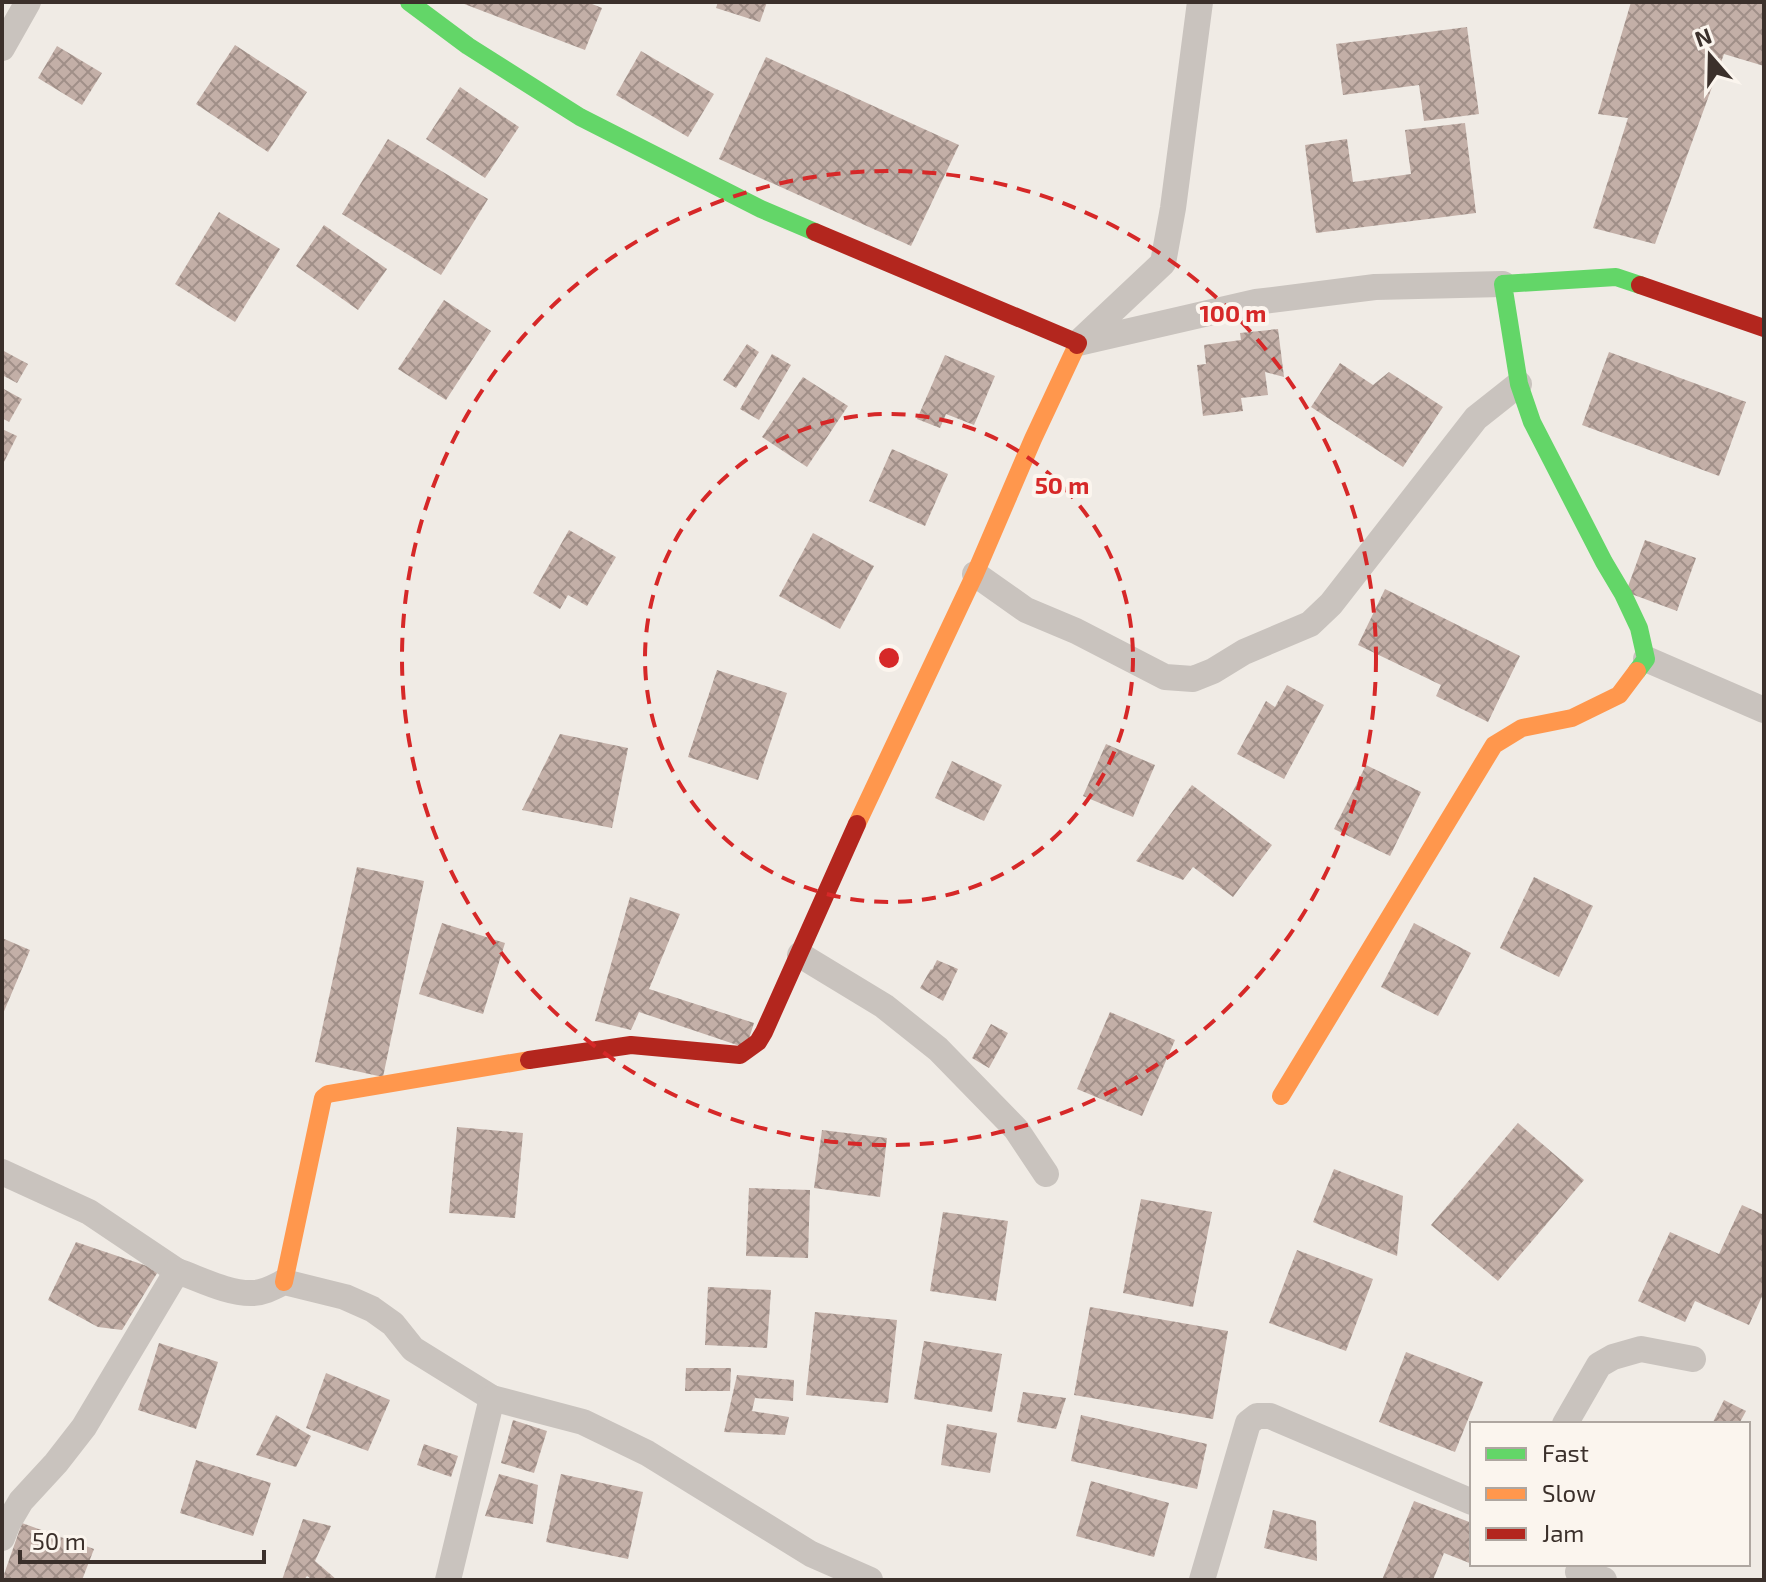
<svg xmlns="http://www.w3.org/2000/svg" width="1766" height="1582" viewBox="0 0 1766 1582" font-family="'Exo 2',sans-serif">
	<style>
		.building { fill: url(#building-cross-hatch) }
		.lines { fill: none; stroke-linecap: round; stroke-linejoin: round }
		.street { stroke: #c9c3be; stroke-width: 26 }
		.fast { stroke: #63d668; stroke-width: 18 }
		.slow { stroke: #ff974d; stroke-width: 18 }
		.jam { stroke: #b3261e; stroke-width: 18 }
		.ring { fill: none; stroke: #d62828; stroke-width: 4; stroke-dasharray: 14 10 }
		.centre { fill: #d62828; stroke: #fbf5ee; stroke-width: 4 }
		.ring-label { font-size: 24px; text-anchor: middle; font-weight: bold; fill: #d62828; stroke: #fbf5ee; stroke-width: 8; stroke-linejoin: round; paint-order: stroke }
	</style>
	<defs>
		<pattern id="building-cross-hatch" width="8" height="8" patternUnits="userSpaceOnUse" patternTransform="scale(2)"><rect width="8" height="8" fill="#c3afa7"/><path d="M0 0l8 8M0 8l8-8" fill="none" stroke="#a08f88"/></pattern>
	</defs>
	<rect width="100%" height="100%" fill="#f0ebe5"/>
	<g class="building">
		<polygon points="459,2 587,2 602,8 585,50"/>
		<polygon points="718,2 767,2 760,22 716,8"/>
		<polygon points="1631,2 1764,2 1764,66 1724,54 1655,244 1593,228 1628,118 1598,114"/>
		<polygon points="1467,27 1479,114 1424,121 1419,85 1343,95 1336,44"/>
		<polygon points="235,45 307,92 268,152 196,104"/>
		<polygon points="57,46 102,73 82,105 38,78"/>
		<polygon points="641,51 714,94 688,137 616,95"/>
		<polygon points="766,57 959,145 911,246 719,159"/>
		<polygon points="460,87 519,127 485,178 426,139"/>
		<polygon points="1465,123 1476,213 1316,233 1305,145 1347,139 1353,182 1411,174 1405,130"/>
		<polygon points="388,139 488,199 441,275 342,214"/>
		<polygon points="219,212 280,249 235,322 175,284"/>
		<polygon points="324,225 387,269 358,310 296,266"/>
		<polygon points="444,300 491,331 446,400 398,369"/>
		<polygon points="1278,329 1284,377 1265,372 1268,395 1241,398 1243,411 1203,416 1197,365 1206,364 1204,345 1241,340 1240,333"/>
		<polygon points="747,344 759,352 736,388 723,380"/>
		<polygon points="2,350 28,364 17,383 2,375"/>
		<polygon points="1609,352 1746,402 1719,476 1582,425"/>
		<polygon points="772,354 791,365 759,420 740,409"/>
		<polygon points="945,355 995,376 974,425 946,414 940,428 917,419"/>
		<polygon points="1340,363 1373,385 1389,372 1443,407 1403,467 1311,407"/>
		<polygon points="803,377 848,406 807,467 762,437"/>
		<polygon points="2,388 22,399 9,422 2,418"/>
		<polygon points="2,429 17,436 2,466"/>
		<polygon points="892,449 948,474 925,526 869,501"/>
		<polygon points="569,530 616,557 587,606 568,595 560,609 533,593"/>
		<polygon points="813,533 874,566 840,629 779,596"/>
		<polygon points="1645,540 1696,558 1677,611 1626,592"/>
		<polygon points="1385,589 1520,656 1488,722 1436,696 1441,685 1358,645"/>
		<polygon points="717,670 787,693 758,780 688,757"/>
		<polygon points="1287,685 1324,705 1284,779 1237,754 1266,701 1275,707"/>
		<polygon points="560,734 628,748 612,828 522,810"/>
		<polygon points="1106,744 1155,765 1133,817 1083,796"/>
		<polygon points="952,761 1002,785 984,821 935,798"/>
		<polygon points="1366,765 1421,792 1390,856 1334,829"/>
		<polygon points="1192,785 1272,845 1233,897 1193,867 1183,880 1136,861"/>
		<polygon points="357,867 424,881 383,1077 315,1062"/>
		<polygon points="1534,877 1593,906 1559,977 1500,948"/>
		<polygon points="630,897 680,914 649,989 754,1023 746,1048 639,1012 631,1030 595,1021"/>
		<polygon points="442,923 505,943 483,1014 419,994"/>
		<polygon points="1414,923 1471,953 1438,1016 1381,987"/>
		<polygon points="2,938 30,950 2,1016"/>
		<polygon points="937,960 958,969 943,1001 920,988 931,969 932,970"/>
		<polygon points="1110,1012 1175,1040 1142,1116 1077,1089"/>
		<polygon points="991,1024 1008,1033 989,1068 972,1058"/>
		<polygon points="1518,1123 1584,1180 1498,1281 1431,1225"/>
		<polygon points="457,1127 523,1133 515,1218 449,1213"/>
		<polygon points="822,1130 887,1138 880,1197 814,1188"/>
		<polygon points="1334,1169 1403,1196 1397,1256 1313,1222"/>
		<polygon points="749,1188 810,1190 808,1258 746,1256"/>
		<polygon points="1141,1199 1212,1212 1193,1307 1123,1293"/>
		<polygon points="1742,1205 1764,1215 1764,1292 1749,1325 1695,1301 1685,1322 1638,1301 1670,1232 1719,1254"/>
		<polygon points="943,1212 1008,1221 996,1301 930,1291"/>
		<polygon points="76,1242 159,1270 122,1330 98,1327 48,1300"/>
		<polygon points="1297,1250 1373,1279 1346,1351 1269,1323"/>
		<polygon points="708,1287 771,1290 767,1348 705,1345"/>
		<polygon points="1090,1307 1228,1331 1213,1419 1074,1395"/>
		<polygon points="815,1312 897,1320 888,1403 806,1395"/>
		<polygon points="924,1341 1002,1354 992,1412 914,1399"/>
		<polygon points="159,1343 218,1362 196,1429 138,1410"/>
		<polygon points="1406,1352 1483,1382 1455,1452 1379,1422"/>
		<polygon points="686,1368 731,1368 730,1391 685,1391"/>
		<polygon points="326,1373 390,1400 368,1451 306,1428"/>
		<polygon points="737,1375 794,1380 793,1401 755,1398 752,1411 789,1417 785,1435 724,1432"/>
		<polygon points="1023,1392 1066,1398 1056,1429 1017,1422"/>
		<polygon points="1724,1400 1746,1411 1739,1424 1712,1424"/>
		<polygon points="276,1415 311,1436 296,1467 256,1455"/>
		<polygon points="1081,1415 1207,1444 1197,1489 1071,1461"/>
		<polygon points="513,1420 547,1431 534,1473 501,1463"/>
		<polygon points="947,1424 997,1433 990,1473 941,1465"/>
		<polygon points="424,1444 458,1456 451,1477 417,1465"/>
		<polygon points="196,1460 271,1483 253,1536 180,1513"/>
		<polygon points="499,1474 538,1485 533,1524 485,1516"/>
		<polygon points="561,1474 643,1492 628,1559 546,1542"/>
		<polygon points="1091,1481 1169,1503 1154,1557 1076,1536"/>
		<polygon points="1414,1501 1472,1523 1472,1564 1444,1553 1433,1580 1382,1580"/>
		<polygon points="1273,1510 1316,1521 1317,1561 1264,1548"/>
		<polygon points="303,1519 331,1526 315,1561 337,1580 313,1580 307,1576 304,1580 282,1580"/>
		<polygon points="22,1523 94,1549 82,1580 2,1580"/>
	</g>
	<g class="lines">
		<g class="street">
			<polyline points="1200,2 1173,208 1163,263 1078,343 1256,302 1375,287 1503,284"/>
			<polyline points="2,48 28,2"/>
			<polyline points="975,574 1026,610 1076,631 1165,677 1193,679 1213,671 1244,652 1310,624 1331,604 1476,418 1519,384"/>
			<polyline points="1646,659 1764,710"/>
			<polyline points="800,955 884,1006 938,1049 1016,1129 1046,1174"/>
			<polyline points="2,1172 89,1212 177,1271"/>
			<polyline points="1565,1424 1599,1365 1613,1357 1641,1349 1693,1359"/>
			<path d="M2 1538 8 1523 21 1501 56 1463 84 1427 177 1271C200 1279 228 1294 253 1293 264 1293 274 1287 284 1282L345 1297 372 1309 393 1324 413 1349 492 1398"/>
			<polyline points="1578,1572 1604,1580"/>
			<polyline points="448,1580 492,1398 583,1422 647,1453 811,1554 870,1580"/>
			<polyline points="1202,1580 1248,1423 1257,1416 1270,1416 1472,1502"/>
		</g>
		<g class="fast">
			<polyline points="409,2 468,46 580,117 761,209 815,232"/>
			<polyline points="1637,671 1646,659 1639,628 1623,594 1604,562 1532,422 1519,384 1503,284 1616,277 1640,285"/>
		</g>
		<g class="slow">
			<polyline points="857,824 975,574 1033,439 1077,345"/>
			<polyline points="1281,1096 1494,745 1522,728 1572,718 1619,695 1637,671"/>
			<polyline points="284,1282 323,1098 328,1094 529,1060"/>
		</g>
		<g class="jam">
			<polyline points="815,232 1078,343 1077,345"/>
			<polyline points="1640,285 1764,328"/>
			<polyline points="529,1060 631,1045 740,1055 758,1042 764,1032 857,824"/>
		</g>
	</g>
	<g class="ring">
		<circle cx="889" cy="658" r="244"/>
		<circle cx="889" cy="658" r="487"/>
	</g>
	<circle cx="889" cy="658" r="12" class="centre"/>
	<g class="ring-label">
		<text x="1233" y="322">100 m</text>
		<text x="1062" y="494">50 m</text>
	</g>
	<rect width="1766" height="1582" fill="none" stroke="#3b302b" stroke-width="8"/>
	<rect x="1470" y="1422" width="280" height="144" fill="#fbf5ee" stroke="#aea6a0" stroke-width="2"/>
	<rect x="1486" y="1448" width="40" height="12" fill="#63d668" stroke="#aea6a0" stroke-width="2"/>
	<text x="1542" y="1462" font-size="24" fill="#3b302b">Fast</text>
	<rect x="1486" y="1488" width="40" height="12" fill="#ff974d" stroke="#aea6a0" stroke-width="2"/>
	<text x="1542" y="1502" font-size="24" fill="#3b302b">Slow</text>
	<rect x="1486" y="1528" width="40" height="12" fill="#b3261e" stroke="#aea6a0" stroke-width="2"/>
	<text x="1542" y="1542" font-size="24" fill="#3b302b">Jam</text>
	<g transform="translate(1710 56) rotate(340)" stroke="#fbf5ee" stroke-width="6" paint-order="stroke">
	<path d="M0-6L14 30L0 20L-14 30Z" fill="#3b302b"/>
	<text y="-12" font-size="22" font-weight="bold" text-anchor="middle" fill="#3b302b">N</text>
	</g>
	<path d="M20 1550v12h244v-12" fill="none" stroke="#3b302b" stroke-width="4"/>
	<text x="32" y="1550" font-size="24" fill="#3b302b" stroke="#fbf5ee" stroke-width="6" paint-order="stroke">50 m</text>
</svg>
